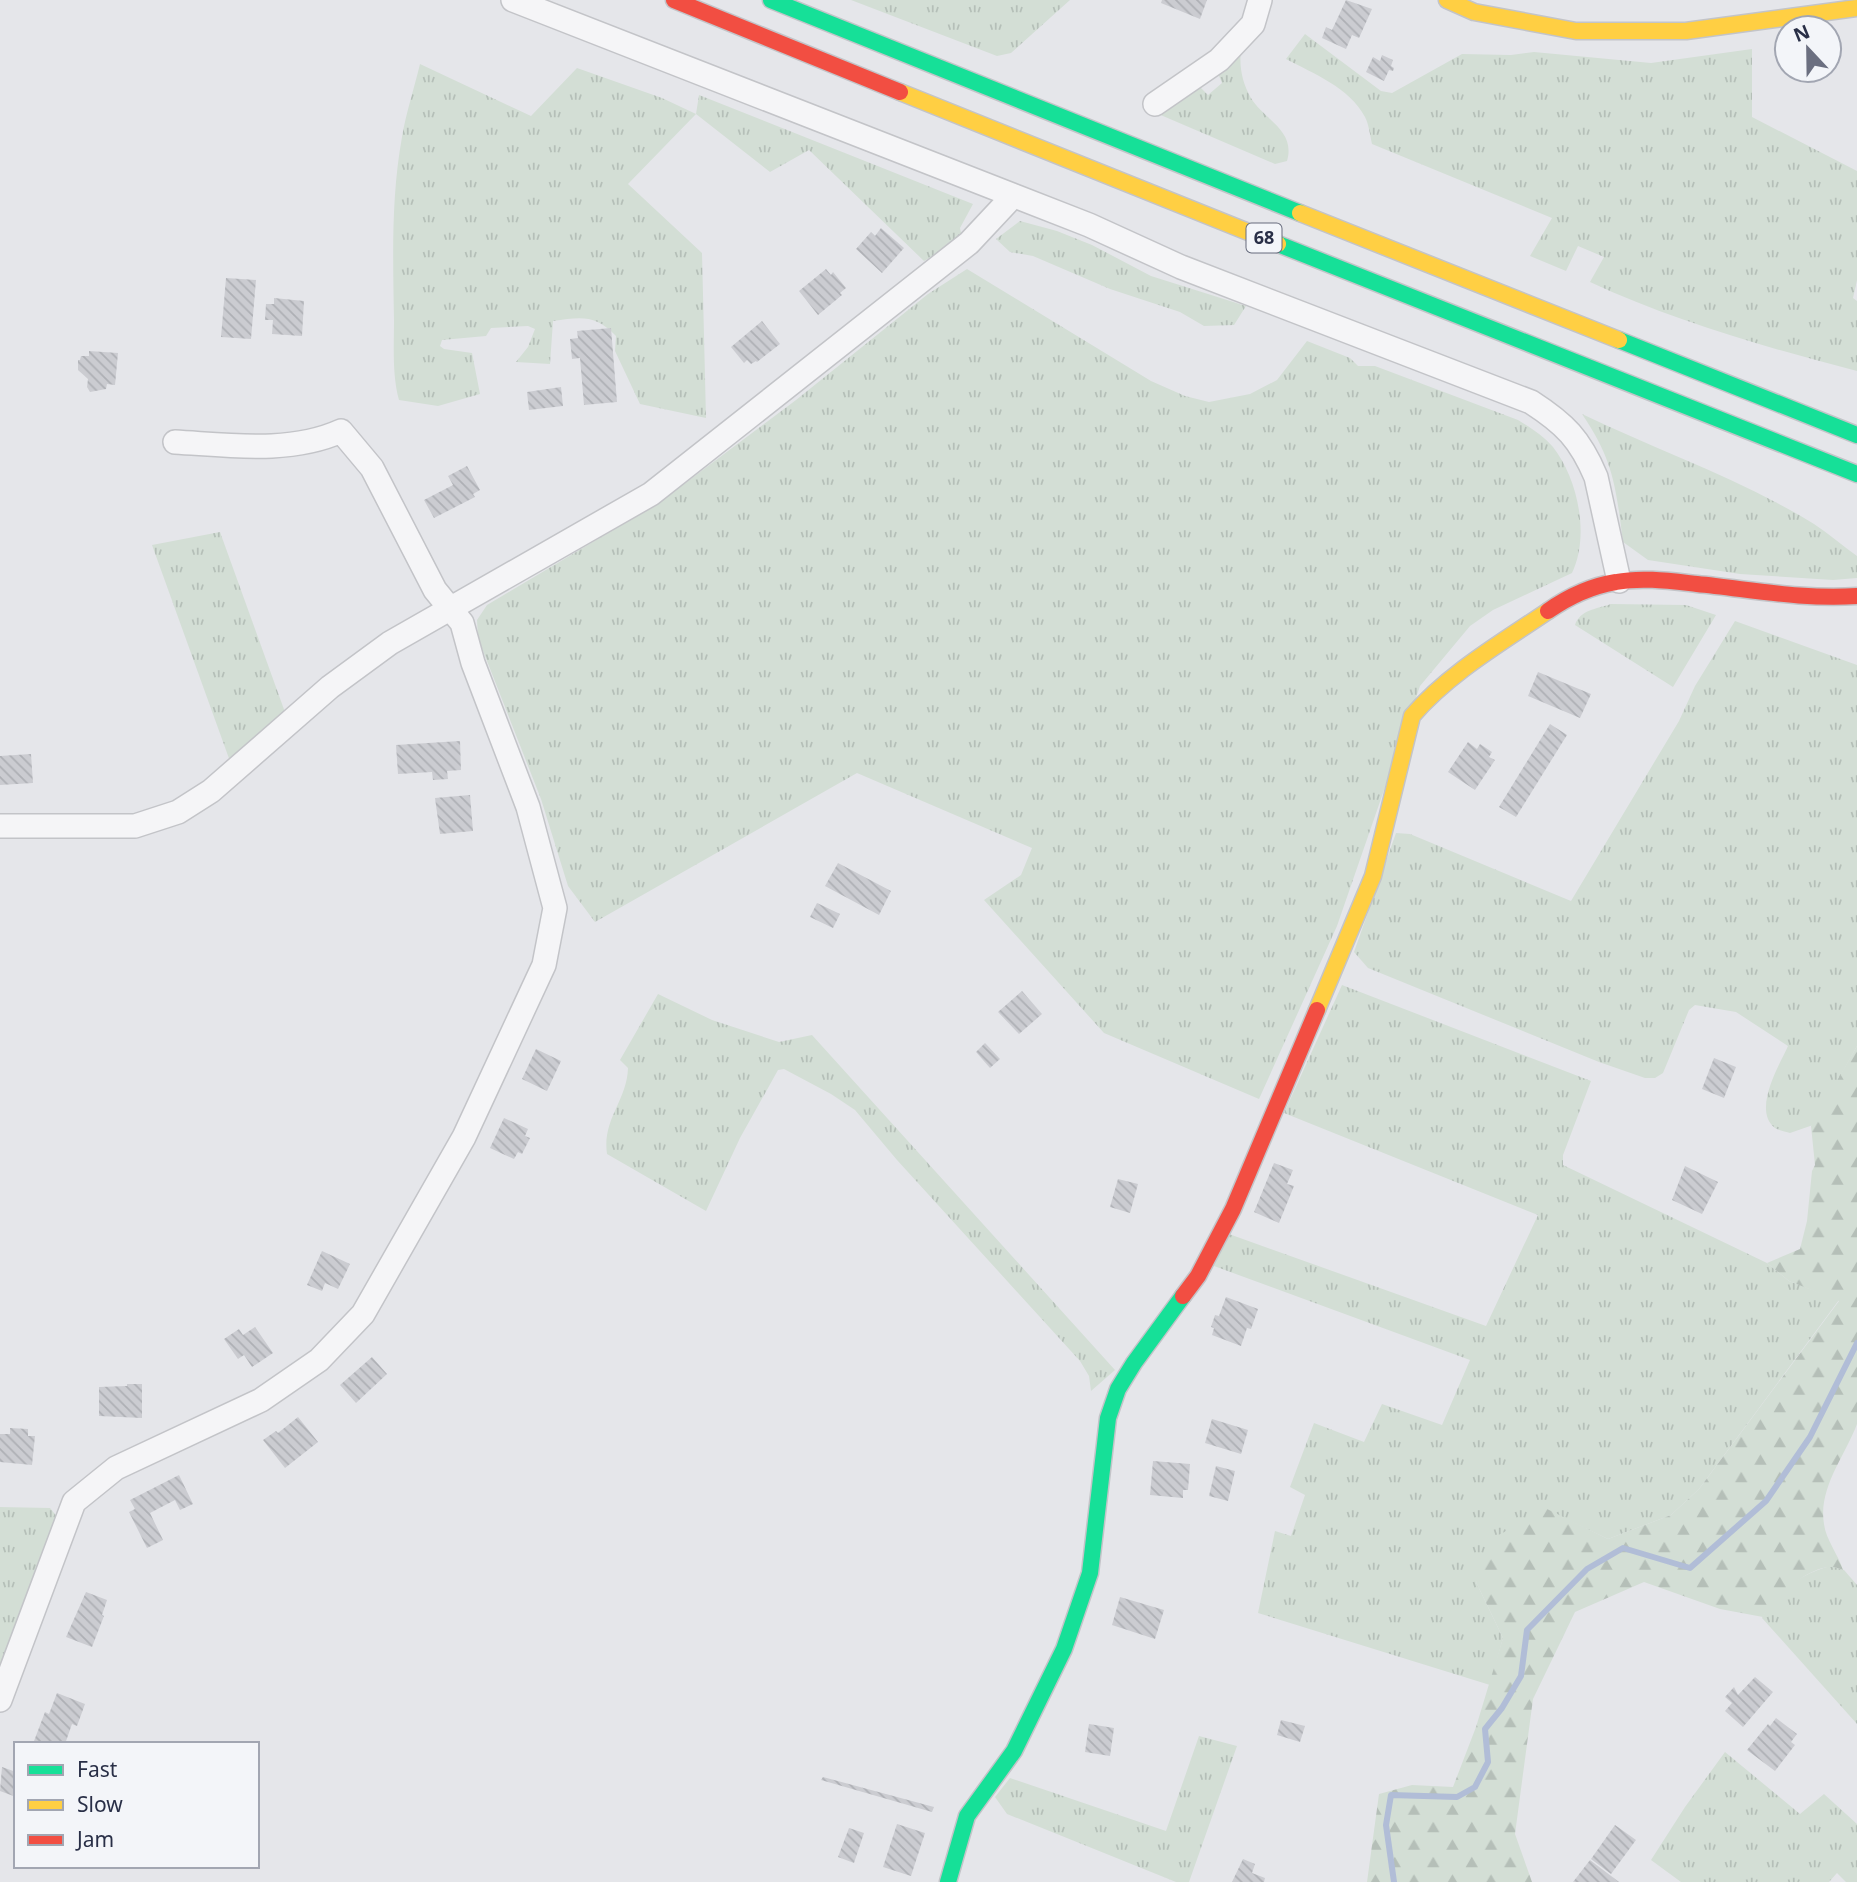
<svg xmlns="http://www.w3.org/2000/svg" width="1857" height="1882" viewBox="0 0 1857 1882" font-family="'Noto Sans',sans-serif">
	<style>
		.grass { fill: url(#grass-tufts) }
		.forest { fill: url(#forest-firs) }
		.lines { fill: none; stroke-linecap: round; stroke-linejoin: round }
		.stream { stroke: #b1bdd7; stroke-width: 6 }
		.building { fill: url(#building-back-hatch) }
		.street-casing { stroke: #c3c4c8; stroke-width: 26 }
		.fast-casing { stroke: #c3c4c8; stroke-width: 19 }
		.slow-casing { stroke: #c3c4c8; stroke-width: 19 }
		.jam-casing { stroke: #c3c4c8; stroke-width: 19 }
		.street { stroke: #f5f5f7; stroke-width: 23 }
		.fast { stroke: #16e098; stroke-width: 16 }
		.slow { stroke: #ffcf43; stroke-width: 16 }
		.jam { stroke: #f24e42; stroke-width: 16 }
		.labels { text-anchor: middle; stroke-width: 5; stroke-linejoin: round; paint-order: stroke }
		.shield { fill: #f3f5f9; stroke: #666a7c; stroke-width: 2 }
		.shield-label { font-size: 18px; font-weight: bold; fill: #292f47 }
	</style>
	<defs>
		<pattern id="grass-tufts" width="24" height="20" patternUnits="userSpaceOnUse" patternTransform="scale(1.75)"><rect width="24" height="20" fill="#d3ded5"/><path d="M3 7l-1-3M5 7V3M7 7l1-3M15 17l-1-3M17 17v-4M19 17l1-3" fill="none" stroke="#b5bfb8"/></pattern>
		<pattern id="forest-firs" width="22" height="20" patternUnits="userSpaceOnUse" patternTransform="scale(1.75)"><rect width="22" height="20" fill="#d3ded5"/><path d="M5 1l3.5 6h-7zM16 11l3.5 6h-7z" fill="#b5bfb8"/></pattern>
		<pattern id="building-back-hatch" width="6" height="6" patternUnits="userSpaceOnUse" patternTransform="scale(1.75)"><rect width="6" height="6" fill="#cbccd1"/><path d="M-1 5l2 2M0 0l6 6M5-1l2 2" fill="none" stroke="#aeb0b5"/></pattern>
	</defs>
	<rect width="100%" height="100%" fill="#e5e6ea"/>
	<g class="grass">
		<polygon points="851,0 1070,0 1011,53 997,56"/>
		<path d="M1305 34 1381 91 1392 93 1462 54 1511 55 1534 52 1651 63 1752 49V117L1857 171V280L1853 298 1857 301V371C1768 348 1674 321 1590 282L1604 257 1578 246 1566 271 1530 256 1552 218 1372 144C1370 135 1369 125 1365 117 1349 87 1314 74 1286 59Z"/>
		<path d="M1241 49C1239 67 1242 82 1251 98 1264 120 1296 130 1287 161L1275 164 1156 113 1198 85 1208 95 1222 83 1217 71Z"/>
		<path d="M420 64 531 116 577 68 662 98 696 114 699 95 973 204 960 228 961 233 942 251 924 261 809 150 770 172 696 114 628 184 702 253 706 418 640 404 615 351 616 336C595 314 581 317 553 321L550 364 516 362 528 347 535 329 528 326 491 328 486 336 442 340 440 346 444 349 472 353 480 394 438 406 399 400C392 375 394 345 394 320 393 260 391 197 402 137 406 113 414 89 420 64Z"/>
		<polygon points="1020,221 1057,231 1092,245 1151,276 1246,306 1234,325 1204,326 1180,312 1110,289 1033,256 1010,252 996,239"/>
		<path d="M967 269 1151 381 1185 396 1209 402 1250 394 1277 380 1307 341 1350 358 1358 366H1375L1518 420C1531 428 1544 436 1553 447 1578 479 1590 536 1572 573L1493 610 1470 626 1420 686 1337 926 1259 1099 1104 1033 984 900 1021 875 1032 848 857 773 595 922 568 886 541 799 478 638 477 620 487 605 660 502 796 400 928 294Z"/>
		<path d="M1582 414C1659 451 1741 479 1814 524 1829 534 1843 546 1857 556V578L1833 580 1740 574 1648 560 1623 542C1616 488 1614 461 1582 414Z"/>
		<polygon points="220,532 286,715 231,764 152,545"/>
		<path d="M1611 604 1686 605 1716 615 1673 687 1575 625C1580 610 1596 609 1611 604Z"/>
		<path d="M1735 621 1857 665V1046L1813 1125 1790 1133C1786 1132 1778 1130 1775 1128 1752 1110 1779 1066 1788 1046L1736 1012 1695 1005 1689 1010 1663 1073 1655 1078H1645L1599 1062 1368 968 1354 952 1396 833 1410 834 1571 901 1679 721 1695 686Z"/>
		<polygon points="1342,985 1591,1081 1563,1155 1563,1165 1767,1263 1789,1281 1839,1300 1699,1489 1671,1515 1608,1539 1547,1510 1476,1582 1503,1638 1490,1685 1258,1613 1275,1531 1291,1536 1305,1495 1290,1487 1314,1423 1364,1442 1382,1404 1442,1425 1470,1360 1214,1266 1229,1234 1486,1326 1538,1215 1284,1113"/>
		<path d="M658 994 712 1020 779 1042 812 1035 1115 1370 1091 1391 1089 1376 1080 1361 897 1160 855 1110 831 1094 784 1069 778 1070 740 1138 706 1211 607 1154C602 1119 627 1101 628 1068L620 1060Z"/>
		<polygon points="0,1507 50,1508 58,1518 0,1673"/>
		<path d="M1831 1566 1844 1570 1857 1585V1724L1762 1618C1773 1592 1804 1572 1831 1566Z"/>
		<polygon points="1199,1736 1237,1746 1189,1882 1176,1882 1007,1814 995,1797 1010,1778 1166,1831"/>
		<polygon points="1725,1752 1800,1814 1824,1794 1857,1824 1857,1882 1846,1882 1837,1873 1829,1882 1681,1882 1651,1860 1685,1807"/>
	</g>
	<path class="forest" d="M1857 1046V1424C1845 1456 1818 1488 1824 1524 1826 1540 1838 1554 1843 1570 1840 1569 1836 1567 1832 1567 1811 1565 1771 1598 1763 1617L1720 1609 1644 1582 1575 1612 1533 1699 1515 1834 1532 1882H1367L1379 1794 1412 1785 1453 1787 1476 1727 1503 1638 1476 1582 1495 1537 1547 1509 1608 1539 1671 1515 1699 1489 1839 1301 1789 1281 1767 1263 1800 1249 1807 1221 1812 1171 1815 1165 1811 1126Z"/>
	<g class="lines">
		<polyline class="stream" points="1394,1882 1386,1825 1391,1795 1457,1797 1475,1787 1488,1762 1485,1729 1502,1708 1521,1676 1527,1630 1587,1569 1623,1548 1690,1568 1766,1501 1810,1437 1857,1343"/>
	</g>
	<g class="building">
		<polygon points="1162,0 1207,0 1200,19 1161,3"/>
		<polygon points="1346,0 1372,9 1359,38 1352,35 1346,49 1322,38 1326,27 1332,30"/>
		<polygon points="1382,55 1393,60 1391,66 1394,68 1393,71 1389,70 1384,81 1366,72 1373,57 1380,61"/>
		<polygon points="881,228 904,248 882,273 856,249 871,232 875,236"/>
		<polygon points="826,269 831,275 833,272 846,288 840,293 842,295 818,315 799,291"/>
		<polygon points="226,278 256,280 251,339 221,337"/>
		<polygon points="274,298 304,301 302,336 272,334 273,320 265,320 266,304 274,304"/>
		<polygon points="762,321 780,344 757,362 756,361 751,364 747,360 744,363 731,347"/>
		<polygon points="611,328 617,402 584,405 580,358 572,359 570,339 578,338 577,331"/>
		<polygon points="89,351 118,353 115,385 107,384 106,389 90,392 87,387 88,379 78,370 78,360 80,360 81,356 89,356"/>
		<polygon points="561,387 563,406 529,410 527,392"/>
		<polygon points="467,466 480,490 473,494 475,497 434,518 424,500 453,485 448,476"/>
		<polygon points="1538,672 1591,694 1580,718 1528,696"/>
		<polygon points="1550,724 1567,735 1516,817 1499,807"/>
		<polygon points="460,741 461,770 447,771 448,779 433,780 432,772 398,774 396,745"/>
		<polygon points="1468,742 1477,749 1480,744 1492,752 1489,757 1495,760 1475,790 1448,772"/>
		<polygon points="31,754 33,783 0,785 0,756"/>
		<polygon points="470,795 473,831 440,834 435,798"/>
		<polygon points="838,863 891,891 879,915 825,886"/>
		<polygon points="817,903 840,914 833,928 810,917"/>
		<polygon points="1022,991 1042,1014 1019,1034 998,1012"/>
		<polygon points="985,1043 1000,1059 990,1068 976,1052"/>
		<polygon points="536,1049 561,1061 547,1091 522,1079"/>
		<polygon points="1714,1058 1736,1067 1724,1098 1702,1089"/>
		<polygon points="504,1118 528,1129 525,1136 530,1138 522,1154 518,1152 514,1159 490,1148"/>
		<polygon points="1274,1163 1293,1170 1287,1184 1294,1186 1279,1223 1254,1212"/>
		<polygon points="1685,1166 1718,1182 1702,1214 1672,1200"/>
		<polygon points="1118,1179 1138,1184 1130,1213 1110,1207"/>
		<polygon points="322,1251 350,1264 338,1289 325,1283 322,1291 307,1285"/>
		<polygon points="1226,1297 1258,1309 1251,1329 1247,1328 1241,1346 1212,1335 1214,1328 1211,1327 1215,1315 1219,1316"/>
		<polygon points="255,1327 273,1353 252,1367 244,1355 238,1359 224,1339 239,1329 243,1335"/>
		<polygon points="372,1357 387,1374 356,1403 340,1385"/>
		<polygon points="127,1384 142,1384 142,1418 99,1416 99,1387 127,1386"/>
		<polygon points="298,1417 318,1442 285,1468 263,1440 276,1431 278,1433"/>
		<polygon points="1212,1419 1248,1430 1241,1454 1205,1443"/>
		<polygon points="10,1428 28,1429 28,1436 35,1436 32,1465 0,1462 0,1434 10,1434"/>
		<polygon points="1153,1461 1190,1464 1188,1490 1183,1490 1183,1498 1150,1495"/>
		<polygon points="1216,1466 1235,1471 1228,1501 1209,1496"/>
		<polygon points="179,1475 193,1504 180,1510 175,1500 150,1513 163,1540 147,1548 129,1512 135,1509 130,1500"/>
		<polygon points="86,1592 107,1600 102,1615 104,1616 92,1647 66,1637"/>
		<polygon points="1120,1597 1164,1610 1155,1639 1112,1625"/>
		<polygon points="1755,1677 1773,1692 1743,1727 1725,1711 1732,1703 1725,1697 1734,1687 1738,1695"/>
		<polygon points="57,1693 85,1704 77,1726 72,1724 65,1744 41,1744 34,1741 45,1712 49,1714"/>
		<polygon points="1776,1718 1797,1734 1791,1742 1795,1745 1775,1771 1747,1750 1768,1724 1770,1726"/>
		<polygon points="1281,1720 1305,1726 1300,1742 1277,1735"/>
		<polygon points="1089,1724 1114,1728 1110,1756 1085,1752"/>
		<polygon points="2,1767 16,1772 16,1797 0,1791"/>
		<polygon points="823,1777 934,1807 932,1812 821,1780"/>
		<polygon points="897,1824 925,1833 911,1876 883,1867"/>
		<polygon points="1615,1825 1636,1840 1611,1874 1591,1859"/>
		<polygon points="849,1828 864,1833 854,1863 838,1857"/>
		<polygon points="1243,1859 1255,1864 1252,1873 1265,1878 1264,1882 1232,1882"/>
		<polygon points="1590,1860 1619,1882 1573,1882"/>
	</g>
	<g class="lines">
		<defs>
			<g id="street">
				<path d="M513 0 1089 225 1181 267 1531 402C1565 424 1580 439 1596 477L1619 581"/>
				<polyline points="1155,104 1219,60 1253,24 1260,0"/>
				<polyline points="0,826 135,826 178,812 211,791 330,687 390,643 651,494 969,243 1013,196"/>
				<path d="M0 1700 74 1502 116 1468 261 1400 319 1360 363 1314 464 1137 544 965 555 908 528 807 473 663 462 623 435 590 372 468 341 431C290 454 229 445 175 442"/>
			</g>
			<g id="fast">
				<polyline points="771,0 1300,213"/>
				<polyline points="1278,244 1857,474"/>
				<polyline points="1619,340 1857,435"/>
				<polyline points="948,1882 967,1816 1014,1751 1064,1649 1090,1573 1108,1418 1118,1389 1134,1363 1183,1296"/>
			</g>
			<g id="slow">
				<polyline points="1447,0 1474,12 1576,31 1686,31 1857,8"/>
				<polyline points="900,92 1278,244"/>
				<polyline points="1300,213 1619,340"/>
				<path d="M1317 1010 1373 876 1412 716C1449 673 1501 643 1548 611"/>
			</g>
			<g id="jam">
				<polyline points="674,0 900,92"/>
				<path d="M1548 611C1568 597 1591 586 1616 582 1642 577 1670 581 1697 584 1749 589 1804 600 1857 596"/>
				<polyline points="1183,1296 1198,1276 1233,1209 1317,1010"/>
			</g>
		</defs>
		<use href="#street" class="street-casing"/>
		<use href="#fast" class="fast-casing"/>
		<use href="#slow" class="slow-casing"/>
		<use href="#jam" class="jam-casing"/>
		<use href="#street" class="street"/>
		<use href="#fast" class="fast"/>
		<use href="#slow" class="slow"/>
		<use href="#jam" class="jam"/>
	</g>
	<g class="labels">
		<rect class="shield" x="1246.5" y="223.5" width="35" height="29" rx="5"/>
		<g class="shield-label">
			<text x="1264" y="244">68</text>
		</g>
	</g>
	<rect x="14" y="1742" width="245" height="126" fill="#f3f5f9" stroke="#a2a6b2" stroke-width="2"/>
	<rect x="28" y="1765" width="35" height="10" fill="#16e098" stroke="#a2a6b2" stroke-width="2"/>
	<text x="77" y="1777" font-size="21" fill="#292f47">Fast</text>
	<rect x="28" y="1800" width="35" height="10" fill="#ffcf43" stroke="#a2a6b2" stroke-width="2"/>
	<text x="77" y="1812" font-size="21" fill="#292f47">Slow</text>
	<rect x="28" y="1835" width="35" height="10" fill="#f24e42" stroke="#a2a6b2" stroke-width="2"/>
	<text x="77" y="1847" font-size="21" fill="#292f47">Jam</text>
	<g transform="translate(1808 49) rotate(338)"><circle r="33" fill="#f3f5f9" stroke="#a2a6b2" stroke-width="2"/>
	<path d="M0-5L12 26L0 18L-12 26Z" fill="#6b6f80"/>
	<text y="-10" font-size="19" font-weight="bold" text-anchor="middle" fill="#292f47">N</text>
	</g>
</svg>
